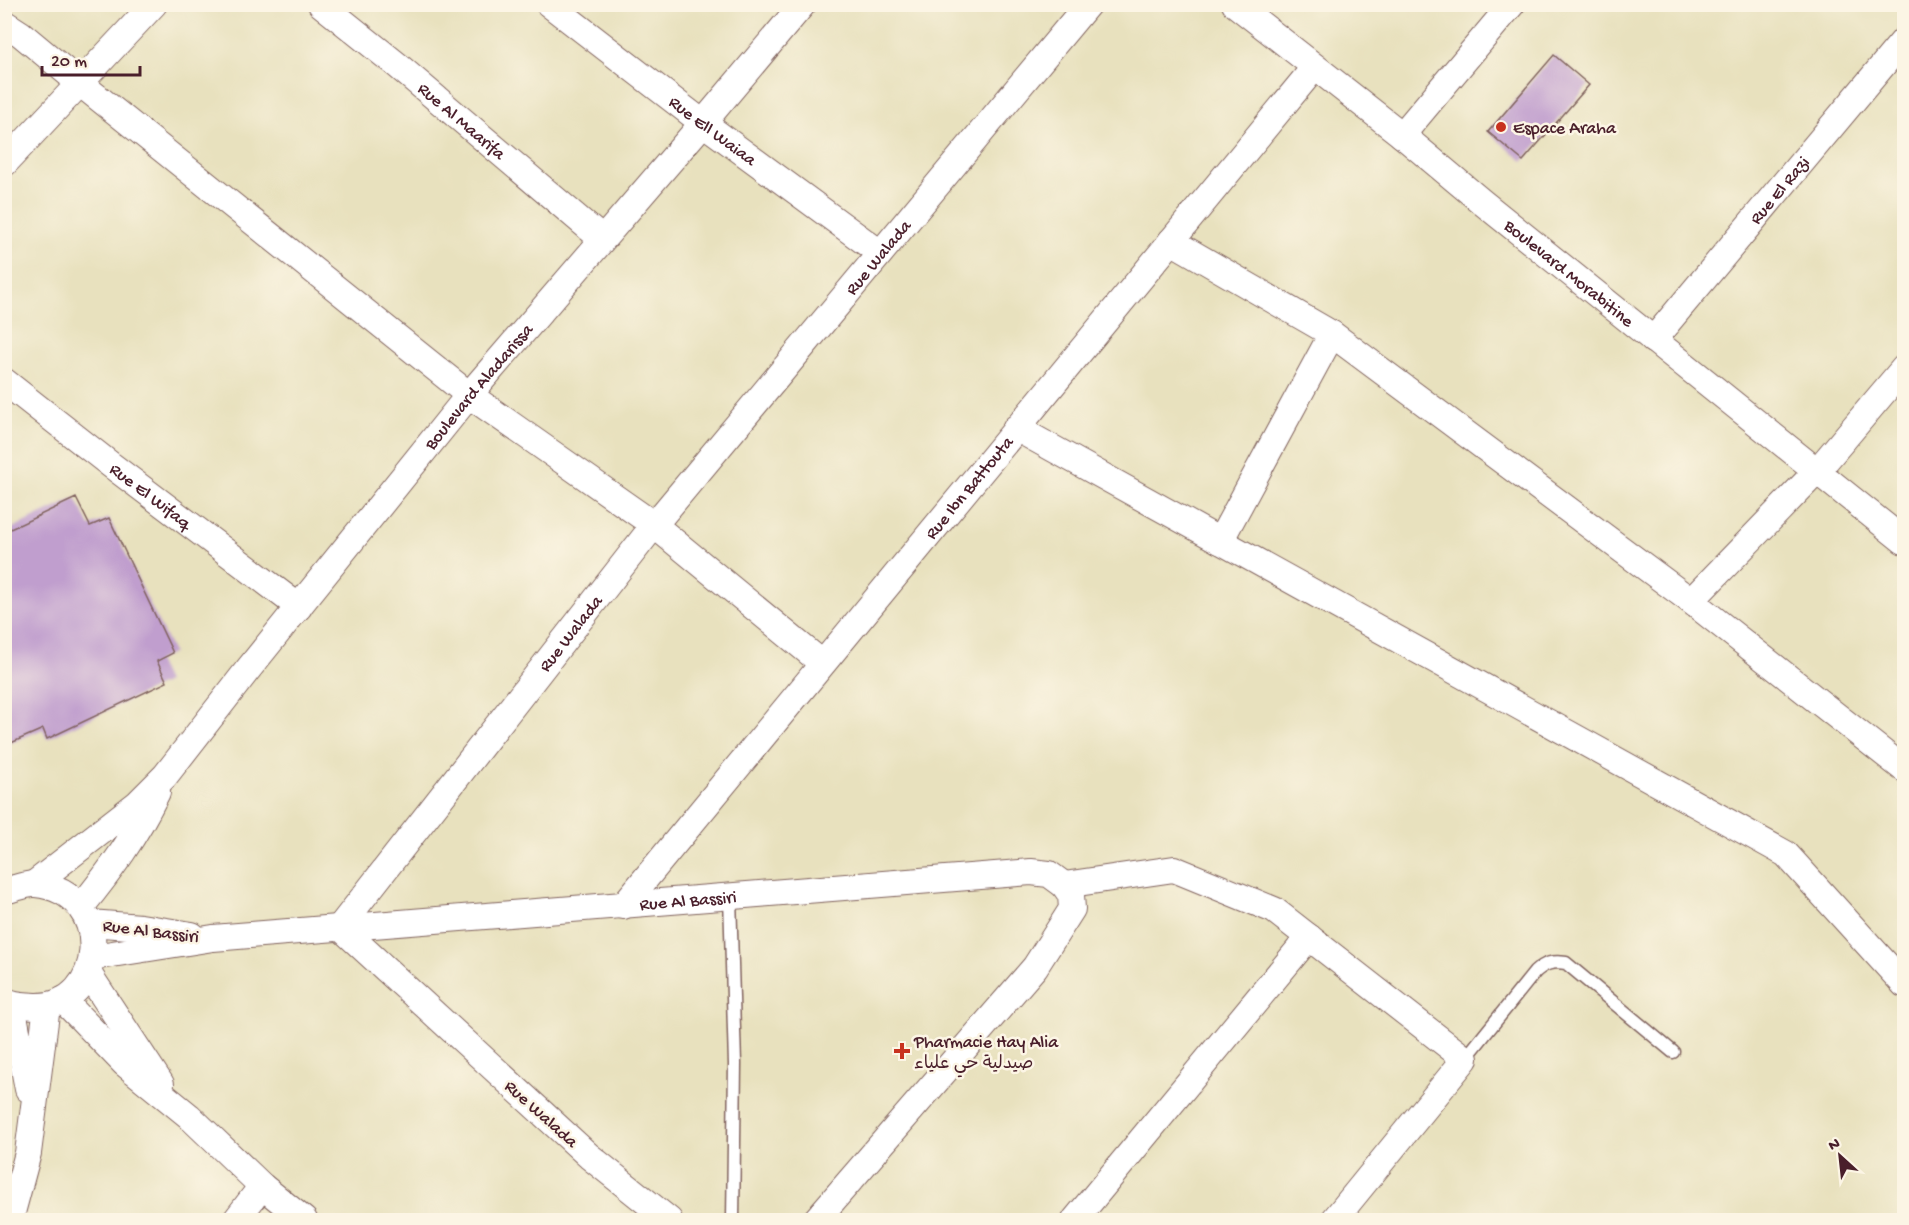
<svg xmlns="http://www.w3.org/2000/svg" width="1909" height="1225" viewBox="0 0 1909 1225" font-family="'Gochi Hand','Playpen Sans Arabic',sans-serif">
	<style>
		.building { fill: #c09ece }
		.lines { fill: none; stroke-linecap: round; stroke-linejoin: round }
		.lane-casing { stroke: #81635e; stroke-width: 15 }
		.street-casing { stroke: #81635e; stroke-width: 28 }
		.lane { stroke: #fff; stroke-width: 12 }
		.street { stroke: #fff; stroke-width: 26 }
		.poi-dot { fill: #c8321e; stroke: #fcf5e5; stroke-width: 2 }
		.labels { text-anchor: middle; stroke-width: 5; stroke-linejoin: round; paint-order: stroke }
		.street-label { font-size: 18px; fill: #4a1f2b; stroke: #fcf5e5 }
		.poi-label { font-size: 18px; fill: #4a1f2b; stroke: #fcf5e5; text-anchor: start }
	</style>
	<rect width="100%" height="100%" fill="#fcf5e5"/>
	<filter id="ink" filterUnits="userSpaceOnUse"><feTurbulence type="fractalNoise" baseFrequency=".0167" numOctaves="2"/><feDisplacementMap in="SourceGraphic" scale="12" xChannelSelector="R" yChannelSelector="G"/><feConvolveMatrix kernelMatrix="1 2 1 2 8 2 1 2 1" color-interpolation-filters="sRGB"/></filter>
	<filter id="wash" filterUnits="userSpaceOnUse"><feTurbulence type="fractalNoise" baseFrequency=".008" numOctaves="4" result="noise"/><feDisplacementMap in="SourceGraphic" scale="24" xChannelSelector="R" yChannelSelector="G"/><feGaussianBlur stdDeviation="1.35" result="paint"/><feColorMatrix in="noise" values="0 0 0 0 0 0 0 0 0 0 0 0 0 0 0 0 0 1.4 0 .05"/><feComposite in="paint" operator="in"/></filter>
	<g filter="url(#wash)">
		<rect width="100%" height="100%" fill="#e8e1be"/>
		<g id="blocks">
			<g class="building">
				<polygon points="1554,55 1589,85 1523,161 1488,132"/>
				<polygon points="76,498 90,526 109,518 173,653 157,661 167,682 47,739 43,729 11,743 4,729 4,532"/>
			</g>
		</g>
	</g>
	<g filter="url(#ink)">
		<use href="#blocks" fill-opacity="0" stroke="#81635e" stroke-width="1.5"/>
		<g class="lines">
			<defs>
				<g id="lane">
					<polyline points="730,897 735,1064 733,1220"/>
					<path d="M1465 1059 1535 972C1545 963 1552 961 1566 963L1673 1052"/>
				</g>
				<g id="street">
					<path id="s1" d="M321 4 397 65 602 239"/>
					<path id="s2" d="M549 4 703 123 880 253"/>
					<path id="s3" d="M1235 4 1402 135 1482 202 1904 541"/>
					<polyline points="4,23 21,34 81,84 469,395 654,525 822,663"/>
					<polyline points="1402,135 1512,4"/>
					<polyline points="4,164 154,4"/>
					<polyline points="1171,241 1332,334 1691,601 1904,769"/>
					<path id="s4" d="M1653 340 1904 40"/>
					<path id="s5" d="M4 381 111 465 299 607"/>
					<polyline points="1016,428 1786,854 1904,984"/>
					<polyline points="1220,541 1332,334"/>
					<polyline points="1691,601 1817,471 1904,368"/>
					<path id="s6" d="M34 884 138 803 165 776 246 672 469 395 703 123 803 4"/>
					<polyline points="1064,885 1174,869 1274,910 1465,1059 1334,1220"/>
					<path d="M4 891C14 889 27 883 36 884 116 892 107 1009 35 1006 24 1005 14 1006 4 1000"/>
					<path id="s7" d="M623 906 1314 68"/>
					<path d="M81 907C112 869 135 837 157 792"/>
					<polyline points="90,923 141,927 192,935"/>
					<path id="s8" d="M93 957 213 938 1031 872 1049 874 1064 885 1071 895 1072 909 1035 967 816 1220"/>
					<polyline points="88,973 161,1084"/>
					<polyline points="63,1000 125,1064 189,1116 262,1186 304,1220"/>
					<polyline points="12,1005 28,1089"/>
					<polyline points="10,1220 28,1153 47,1006"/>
					<polyline points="236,1220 262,1186"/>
					<path id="s9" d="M669 1220 589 1156 340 927 654 525 1088 4"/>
					<polyline points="1075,1220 1309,937"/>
				</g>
			</defs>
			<use href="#lane" class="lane-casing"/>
			<use href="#street" class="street-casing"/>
			<use href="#lane" class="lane"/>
			<use href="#street" class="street"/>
		</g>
	</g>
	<g class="poi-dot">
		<circle cx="1501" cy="127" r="6"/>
		<path d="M899 1042h6v6h6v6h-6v6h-6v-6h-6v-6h6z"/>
	</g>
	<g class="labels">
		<g class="street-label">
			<text dy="6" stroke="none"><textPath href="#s1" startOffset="183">Rue Al Maarifa</textPath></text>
			<text dy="6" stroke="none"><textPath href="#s2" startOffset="207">Rue Ell Waiaa</textPath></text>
			<text dy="6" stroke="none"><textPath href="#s4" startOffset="196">Rue El Razi</textPath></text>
			<text dy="6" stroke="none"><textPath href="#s9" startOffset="1300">Rue Walada</textPath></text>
			<text dy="6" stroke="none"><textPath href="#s3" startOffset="429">Boulevard Morabitine</textPath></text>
			<text dy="6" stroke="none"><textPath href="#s6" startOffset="670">Boulevard Aladarissa</textPath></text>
			<text dy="6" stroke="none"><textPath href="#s7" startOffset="543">Rue Ibn Battouta</textPath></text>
			<text dy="6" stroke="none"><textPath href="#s5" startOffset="186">Rue El Wifaq</textPath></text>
			<text dy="6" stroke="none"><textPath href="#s9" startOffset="814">Rue Walada</textPath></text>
			<text dy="6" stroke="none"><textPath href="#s8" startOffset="598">Rue Al Bassiri</textPath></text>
			<text transform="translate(151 930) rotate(7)" y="6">Rue Al Bassiri</text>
			<text transform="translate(542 1113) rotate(42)" y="6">Rue Walada</text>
		</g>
		<g class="poi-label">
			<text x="1513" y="133">Espace Araha</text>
			<text x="914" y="1047">Pharmacie Hay Alia<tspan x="914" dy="21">صيدلية حي علياء</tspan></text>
		</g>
	</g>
	<rect width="1909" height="1225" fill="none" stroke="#fcf5e5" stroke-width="24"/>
	<g transform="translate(1840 1156) rotate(333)" stroke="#fcf5e5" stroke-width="4.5" paint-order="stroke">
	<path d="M0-4.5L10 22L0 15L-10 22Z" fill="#4a1f2b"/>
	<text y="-9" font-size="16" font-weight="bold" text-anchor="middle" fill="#4a1f2b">N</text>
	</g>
	<path d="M42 66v9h98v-9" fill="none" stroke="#4a1f2b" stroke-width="3"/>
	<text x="51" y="66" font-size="18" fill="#4a1f2b" stroke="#fcf5e5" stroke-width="4.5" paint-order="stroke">20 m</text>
</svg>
